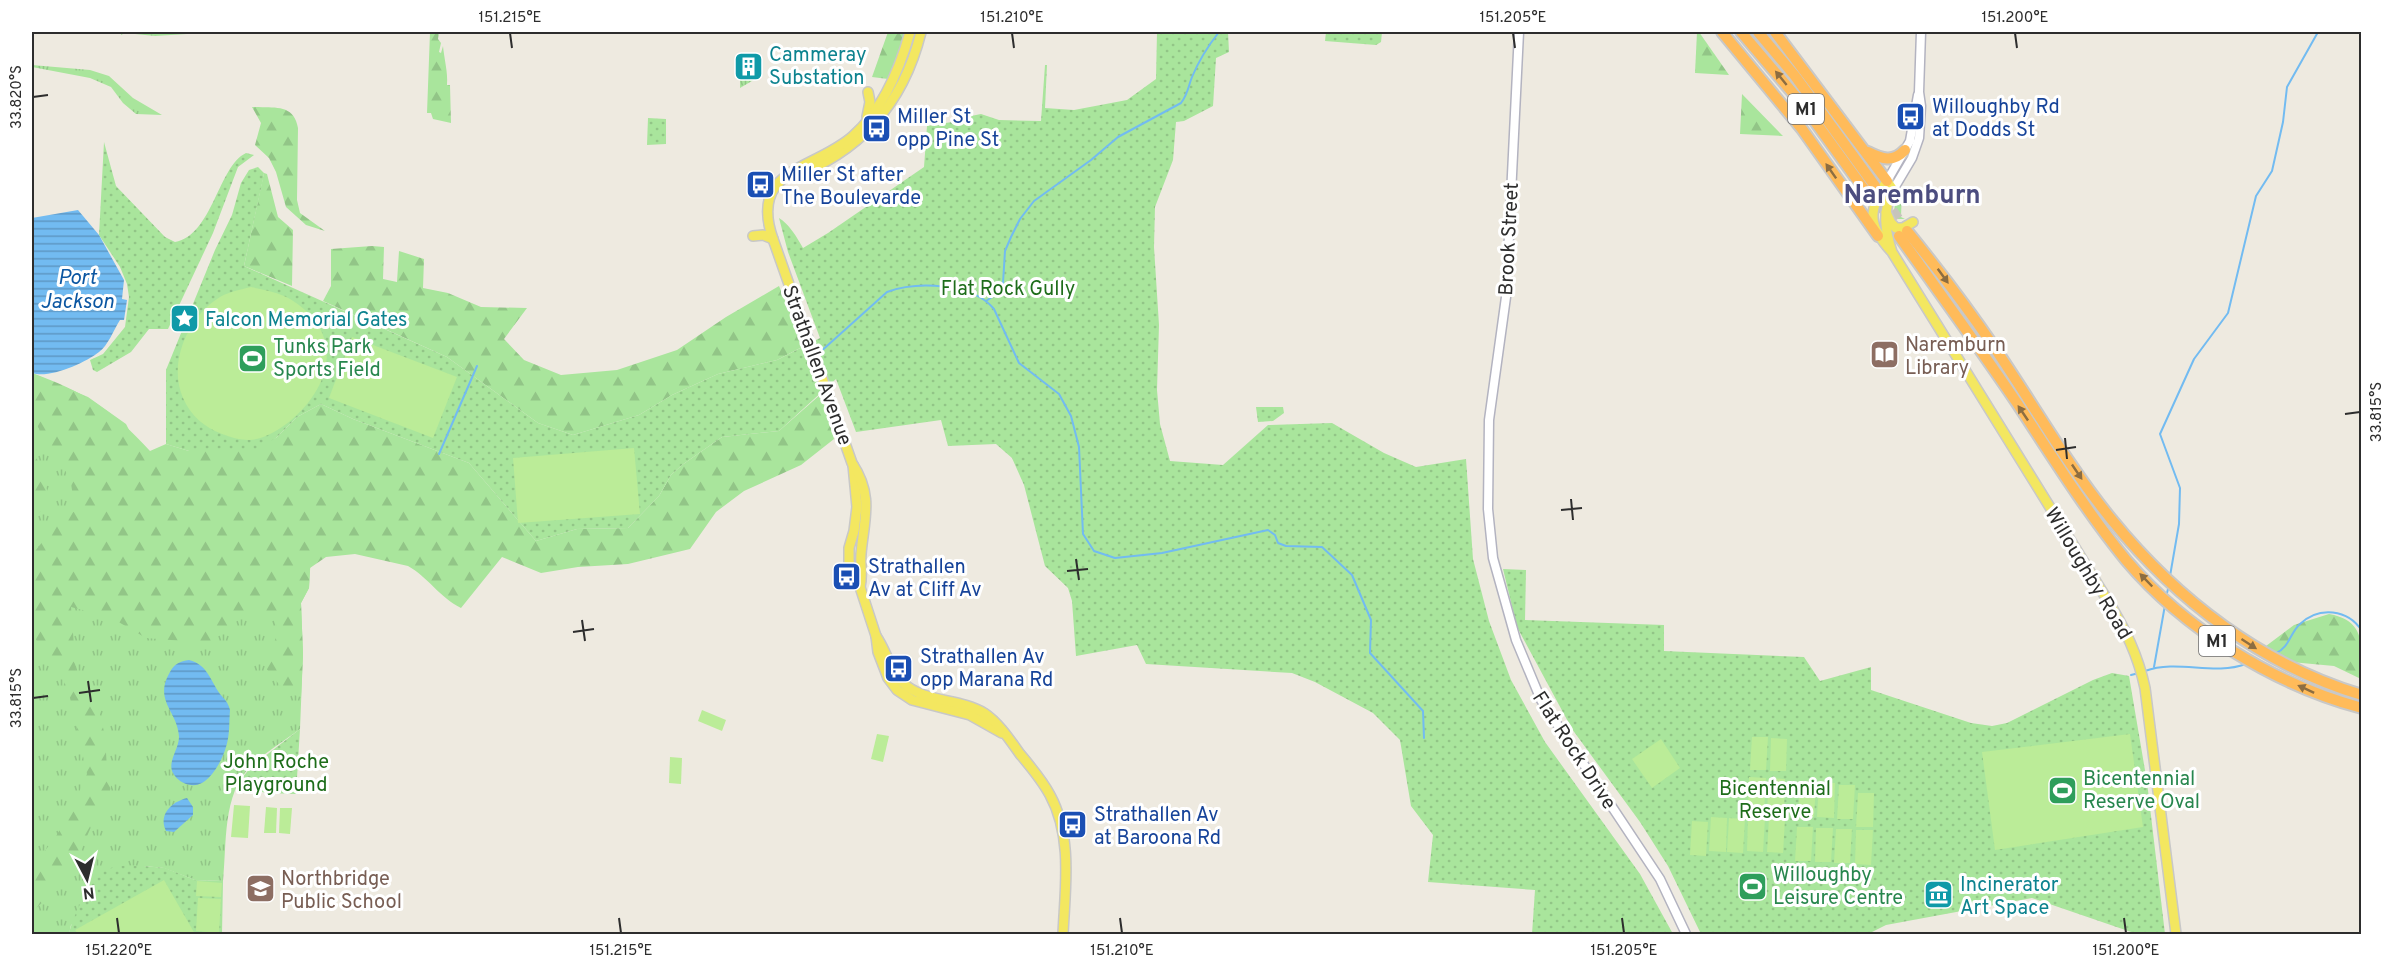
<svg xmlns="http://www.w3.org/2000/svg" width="2393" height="966" viewBox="0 0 2393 966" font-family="Overpass,sans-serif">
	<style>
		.grass { fill: url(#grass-tufts) }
		.forest { fill: url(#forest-firs) }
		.park { fill: url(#park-dots) }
		.pitch { fill: #bbec98 }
		.water { fill: url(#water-rules) }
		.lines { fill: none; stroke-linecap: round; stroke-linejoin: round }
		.stream { stroke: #72bbf1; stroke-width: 2 }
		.motorway-tunnel { stroke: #c7c4bc; stroke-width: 10; stroke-dasharray: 10 5; stroke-linecap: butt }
		.secondary-casing { stroke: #b3b3c0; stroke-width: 11 }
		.primary-casing { stroke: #c8c8c8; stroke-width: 12 }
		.motorway-casing { stroke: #c8c8c8; stroke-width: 14 }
		.secondary { stroke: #fff; stroke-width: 8 }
		.primary { stroke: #f3e760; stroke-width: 9 }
		.motorway { stroke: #ffbb5a; stroke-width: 10 }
		.oneway { fill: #8c6d41 }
		.ticks { fill: none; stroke: #2d2d2d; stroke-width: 2 }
		.labels { text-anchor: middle; stroke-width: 6; stroke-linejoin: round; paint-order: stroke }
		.shield { fill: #fff; stroke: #6c6c6c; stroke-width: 1.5 }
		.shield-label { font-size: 18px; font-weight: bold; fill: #2d2d2d }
		.culture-label { font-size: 20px; fill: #0d838f; stroke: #fff; text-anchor: start }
		.transit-label { font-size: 20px; fill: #164399; stroke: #fff; text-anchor: start }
		.street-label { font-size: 20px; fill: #2d2d2d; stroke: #fff }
		.park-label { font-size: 20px; fill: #1e6d1a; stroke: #fff }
		.education-label { font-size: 20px; fill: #785e54; stroke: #fff; text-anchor: start }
		.leisure-label { font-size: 20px; fill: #27864d; stroke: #fff; text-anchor: start }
		.water-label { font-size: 21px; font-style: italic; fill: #0c57a2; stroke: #fff }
		.district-label { font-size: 26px; font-weight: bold; fill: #4c4d7f; stroke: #fff }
		.neatline { fill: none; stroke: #2d2d2d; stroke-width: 2 }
		.ticks-label { font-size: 15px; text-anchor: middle; fill: #2d2d2d }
	</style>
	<defs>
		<pattern id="grass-tufts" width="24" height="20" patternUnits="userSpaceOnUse" patternTransform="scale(1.5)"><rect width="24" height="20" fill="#a9e59c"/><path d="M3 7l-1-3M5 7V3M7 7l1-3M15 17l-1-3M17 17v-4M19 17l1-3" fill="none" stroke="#92c587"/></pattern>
		<pattern id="forest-firs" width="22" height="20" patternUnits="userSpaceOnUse" patternTransform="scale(1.5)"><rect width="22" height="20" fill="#a9e59c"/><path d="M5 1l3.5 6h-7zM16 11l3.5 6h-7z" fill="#92c587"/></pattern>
		<pattern id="park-dots" width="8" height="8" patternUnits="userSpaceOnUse" patternTransform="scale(1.5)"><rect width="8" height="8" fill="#a9e59c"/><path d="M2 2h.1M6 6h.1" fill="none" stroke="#92c587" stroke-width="1.8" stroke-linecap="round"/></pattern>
		<pattern id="water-rules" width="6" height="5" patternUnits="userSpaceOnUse" patternTransform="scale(1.5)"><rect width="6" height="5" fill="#72bbf1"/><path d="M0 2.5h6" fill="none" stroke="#5e98c4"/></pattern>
	</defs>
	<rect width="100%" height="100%" fill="#eeeae0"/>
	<g class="grass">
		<polygon points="121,32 187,34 155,36 125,33 121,35"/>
		<polygon points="32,65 90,70 109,76 133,98 162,115 136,114 123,103 111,87 90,78 32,67"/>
		<polygon points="740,74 756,74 757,78 740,88"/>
		<path d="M1902 190 1901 217 1905 219H1898C1890 211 1897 199 1902 190Z"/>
		<path d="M32 373 88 397 126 424 145 461 312 537 309 588 301 603 303 654 300 729C284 741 266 752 251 766 222 794 227 844 223 881L195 880 164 868 144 866 71 925 69 934H32Z"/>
	</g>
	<g class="forest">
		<path d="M430 32H439L438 39 441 43 439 52 441 53 443 46C444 58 448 72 447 85H450L451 123 433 119 431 113H427Z"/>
		<polygon points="888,32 906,32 888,79 872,77"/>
		<polygon points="1697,32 1699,32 1729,75 1695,73"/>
		<polygon points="1742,94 1783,136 1784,136 1740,134"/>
		<path d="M252 107C273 108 294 103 298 128L297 200 300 213 325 231 306 225 286 207 276 172 269 158 255 145 261 123Z"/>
		<polygon points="264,173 267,174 278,217 293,230 292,286 244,266"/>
		<polygon points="372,246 384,247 383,279 397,282 399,251 424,259 423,288 448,293 481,307 527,308 504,339 524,360 561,375 617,370 677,350 726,317 779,286 804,346 777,360 718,374 672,395 639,415 573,435 538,423 447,357 323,301 331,286 331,249"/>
		<path d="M32 373C83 391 114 411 150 451L166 444 189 451 276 438 297 417 321 404 353 419 469 463 536 541 577 529 628 528 659 496 671 475 682 465 722 437 779 431 821 394 834 439 801 465 744 491 716 512 690 549 628 564 578 567 541 573 502 557 461 608C439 597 428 577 408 566L355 554 326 557 310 568 309 588 301 603 303 654 301 697 286 693 265 667 278 632 274 615 246 614 208 643 146 638 110 617 71 607 77 685 98 706 105 736 107 769 111 786 107 805 91 827 77 859 45 900 32 912V867L55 838 71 811 87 774 68 689 55 666 41 651 32 630V555L59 521 75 511 71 483 59 457 38 427 32 411Z"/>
		<polygon points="32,455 37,459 51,502 39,513 32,515"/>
		<path d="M2329 614C2368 621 2361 648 2361 679L2334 666 2291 662 2266 646 2294 625Z"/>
	</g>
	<g class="park">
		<path d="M1157 32H1228L1229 52 1216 58 1213 106 1184 121 1176 122 1173 160 1155 207 1154 247 1159 325 1157 390 1160 424 1170 461 1223 465 1268 425 1332 423 1384 453 1416 467 1466 459 1473 559 1489 621 1511 680 1545 742 1640 874 1673 934H1532L1535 890 1428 882 1433 835 1411 806 1400 740 1373 713 1315 682 1292 673 1146 664 1137 645 1076 656 1072 601 1068 588 1045 566 1024 485 1012 458 996 444 948 446 941 420 856 432 836 379 779 431 722 437 682 465 671 475 659 496 628 528 577 529 536 541 469 463 353 419 321 404 297 417 276 438 252 451H189L166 444V370L215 250 232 215 241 183 249 170 258 167 264 173 263 179 244 266 447 357 538 423 573 435 639 415 672 395 718 374 777 360 820 338 788 252 779 218C790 225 796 236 803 248L828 233 924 167 927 126 971 119V116L981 114 999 120 1041 121 1045 65H1047L1045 108 1074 110 1127 100 1156 79Z"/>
		<polygon points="1326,32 1382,32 1381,42 1376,45 1325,41"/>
		<polygon points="648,118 666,119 666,144 647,145"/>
		<path d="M104 142 116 186 165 237 175 242C213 235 218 166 246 153L254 155 238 167 213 233 168 329H149L131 352 97 372 93 370 90 360 103 354 125 327 129 297 127 284 120 267 99 235Z"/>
		<polygon points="1256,407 1283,407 1284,413 1273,421 1258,422"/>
		<polygon points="1503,569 1526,570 1525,620 1664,625 1664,651 1804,657 1820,681 1871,667 1871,690 1971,723 1992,726 2007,723 2093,680 2112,673 2129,676 2147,782 2165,934 2137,934 2032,898 1886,925 1868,934 1701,934 1668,866 1640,822 1572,729 1517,627"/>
		<path d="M300 729 296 794C273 793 258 797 241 779L251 767Z"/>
		<path d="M144 866 165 868 195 880 223 881 222 934H69C72 918 91 877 106 870 116 864 132 866 144 866Z"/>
	</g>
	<g class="pitch">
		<path d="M251 287C264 290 278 292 290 299 345 332 333 386 289 422 278 430 263 440 249 440 240 440 230 437 222 434 204 427 191 416 183 398 168 364 187 319 217 299 227 292 239 290 251 287Z"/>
		<polygon points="352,337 457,377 433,438 329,398"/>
		<polygon points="634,448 640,514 518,523 513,458"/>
		<polygon points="702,710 726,720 722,731 698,721"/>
		<polygon points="877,734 889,736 883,762 871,759"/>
		<polygon points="2130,734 2143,827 1995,850 1982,752"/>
		<polygon points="1752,737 1768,737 1766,770 1750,770"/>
		<polygon points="1771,738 1787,739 1786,771 1770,771"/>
		<polygon points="1661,739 1680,768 1652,788 1632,759"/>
		<polygon points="670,757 682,758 681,784 669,783"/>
		<polygon points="1749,777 1766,778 1764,811 1748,810"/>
		<polygon points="1769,778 1785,779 1784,812 1767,811"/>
		<polygon points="1800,782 1816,782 1814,817 1798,816"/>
		<polygon points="1819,783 1835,783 1834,818 1817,817"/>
		<polygon points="1839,785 1855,785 1853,819 1837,819"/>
		<polygon points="1858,793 1874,793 1873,827 1856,827"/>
		<polygon points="234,805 250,806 248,838 231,837"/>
		<polygon points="266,807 277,808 276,833 264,833"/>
		<polygon points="280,808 292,808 290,834 279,833"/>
		<polygon points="1711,817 1727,818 1726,852 1709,851"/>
		<polygon points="1748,817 1765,818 1763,852 1747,851"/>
		<polygon points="1729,818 1745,819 1743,853 1727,852"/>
		<polygon points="1769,818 1785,819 1783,853 1767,852"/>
		<polygon points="1692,821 1708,822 1706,856 1690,855"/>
		<polygon points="1797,827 1813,827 1811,861 1795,861"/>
		<polygon points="1816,828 1833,828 1831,862 1815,862"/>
		<polygon points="1836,829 1852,829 1850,863 1834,863"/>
		<polygon points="1856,830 1873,830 1871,865 1855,864"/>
		<polygon points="164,880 195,934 78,934 75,930"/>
		<polygon points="197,881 222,883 221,897 196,896"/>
		<polygon points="198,898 221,899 219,933 196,931"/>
	</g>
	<g class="water">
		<path d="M78 210 99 235 124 280 122 299 127 300 124 320H120C114 329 108 346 99 352 85 363 49 379 32 373V218Z"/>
		<path d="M189 660C208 665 210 680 220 694 225 700 228 702 230 710 229 722 230 735 226 747 222 761 208 788 191 785 183 784 177 780 173 773 167 762 179 749 179 737 178 711 153 701 170 672 174 664 180 661 189 660Z"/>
		<path d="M187 798 193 807V815L174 832 166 831C158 815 171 802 187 798Z"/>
	</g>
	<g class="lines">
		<g class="stream">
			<path d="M986 301 998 293 1003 283 1005 251 1011 237 1020 219 1034 201 1091 160 1118 137 1181 103C1188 94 1188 87 1192 77 1199 60 1208 46 1219 32"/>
			<path d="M818 354 887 292C917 281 973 283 994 309L1019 363 1059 394 1071 416 1079 447 1083 534 1094 551 1115 558 1162 553 1268 530 1275 535 1278 543 1286 546 1322 547 1352 575 1371 620 1370 653 1423 711 1424 738"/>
			<polyline points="439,454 477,366"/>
			<polyline points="2170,576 2179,524 2180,488 2160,434 2194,359 2228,313 2256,196 2272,171 2283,122 2287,87 2318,32"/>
			<polyline points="2166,597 2169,585"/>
			<path d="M2276 653C2289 648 2290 633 2300 624 2319 606 2348 609 2362 631"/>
			<polyline points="2154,667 2165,605"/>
			<path d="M2145 671C2178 659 2213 676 2246 664"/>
			<polyline points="2131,675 2139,673"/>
		</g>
		<g class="motorway-tunnel">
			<polyline points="1875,186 1907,231"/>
			<polyline points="1866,192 1890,224"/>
		</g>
		<defs>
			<g id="secondary">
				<polyline points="1519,32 1506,297 1489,420 1488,509 1493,558 1516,640 1541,700 1660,879 1686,934"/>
				<polyline points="1887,181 1910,141 1918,95"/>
				<polyline points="1893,190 1912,158 1919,138 1921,106 1919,92 1921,32"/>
			</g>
			<g id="primary">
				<polyline points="867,117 870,102 868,92"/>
				<path d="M789 178C860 153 903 105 921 32"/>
				<polyline points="1886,212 1891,223 1896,228 1903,228 1913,222"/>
				<polyline points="753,236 763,235 773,239"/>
				<path d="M1892 252C1885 230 1882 212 1893 190L1887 181C1867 211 1868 226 1892 252L2108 601C2125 629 2138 655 2145 688L2176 934"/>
				<polyline points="853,465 857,507 854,531 849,548 849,561 853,577 860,587 876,636 878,652 888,678 897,690 912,700 970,715 1002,733"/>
				<path d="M860 587C863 575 860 566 861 554 864 519 874 496 852 463L773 239C748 168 815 170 853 136 882 110 900 68 910 32"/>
				<path d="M876 636C886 650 891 672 903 683 924 703 960 698 984 713 999 723 1010 740 1020 754 1031 767 1042 780 1050 795 1073 837 1065 889 1063 934"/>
			</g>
			<g id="motorway">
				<polyline points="1722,32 1802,129 1878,236"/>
				<polyline points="1741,32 1803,105 1866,192"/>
				<polyline points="1758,32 1795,76 1875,186"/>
				<polyline points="1775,32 1887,181"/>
				<path d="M1868 152C1882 159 1893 163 1905 150"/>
				<path d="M1907 231C1937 268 1967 307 1994 347 2033 404 2068 466 2112 520 2177 600 2262 665 2362 695"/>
				<path d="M1899 236C1939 292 1979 347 2017 403 2052 456 2086 511 2126 560 2184 629 2275 685 2362 708"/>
			</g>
		</defs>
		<use href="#secondary" class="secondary-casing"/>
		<use href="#primary" class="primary-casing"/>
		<use href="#motorway" class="motorway-casing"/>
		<use href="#secondary" class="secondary"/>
		<use href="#primary" class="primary"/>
		<use href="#motorway" class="motorway"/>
	</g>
	<defs><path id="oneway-solid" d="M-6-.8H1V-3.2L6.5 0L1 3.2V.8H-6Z" transform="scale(1.5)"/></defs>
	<g class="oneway">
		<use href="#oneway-solid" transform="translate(1781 78) rotate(-129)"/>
		<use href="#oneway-solid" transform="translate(1831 171) rotate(-125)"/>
		<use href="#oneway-solid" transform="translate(1943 276) rotate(54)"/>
		<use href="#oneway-solid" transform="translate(2023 413) rotate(-124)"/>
		<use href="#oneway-solid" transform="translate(2077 472) rotate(56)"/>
		<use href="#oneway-solid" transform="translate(2146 580) rotate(-134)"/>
		<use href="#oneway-solid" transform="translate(2249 644) rotate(33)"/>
		<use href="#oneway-solid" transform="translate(2306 689) rotate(-155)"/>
	</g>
	<path class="ticks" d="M510 33 512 48M1012 33 1014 48M1513 33 1515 48M2015 33 2017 48M33 97 48 95M2345 414 2360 412M2065 438 2067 459M2056 450 2076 447M1571 499 1573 520M1561 510 1582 508M1076 559 1079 580M1067 571 1088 569M582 620 585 641M573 632 594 629M88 681 91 702M79 693 100 690M33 698 48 696M117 918 119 933M619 918 621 933M1120 918 1122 933M1622 918 1624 933M2124 918 2126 933"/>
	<defs>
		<symbol id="building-square" viewBox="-11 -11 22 22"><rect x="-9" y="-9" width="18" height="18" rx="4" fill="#0f9aa8" stroke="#fff"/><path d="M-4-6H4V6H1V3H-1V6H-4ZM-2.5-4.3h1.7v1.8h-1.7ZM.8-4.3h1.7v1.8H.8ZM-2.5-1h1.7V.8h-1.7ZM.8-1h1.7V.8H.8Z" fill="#fff"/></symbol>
		<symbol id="bus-square" viewBox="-11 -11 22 22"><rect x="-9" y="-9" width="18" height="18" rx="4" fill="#1a4fb4" stroke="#fff"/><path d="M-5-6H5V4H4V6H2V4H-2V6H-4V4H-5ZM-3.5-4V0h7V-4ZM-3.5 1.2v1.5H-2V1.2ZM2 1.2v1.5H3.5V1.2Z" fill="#fff"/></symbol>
		<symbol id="sight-square" viewBox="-11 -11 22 22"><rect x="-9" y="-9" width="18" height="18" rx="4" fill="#0f9aa8" stroke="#fff"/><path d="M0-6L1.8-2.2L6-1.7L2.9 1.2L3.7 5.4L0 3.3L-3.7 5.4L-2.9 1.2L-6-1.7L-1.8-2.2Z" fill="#fff"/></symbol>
		<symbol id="library-square" viewBox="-11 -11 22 22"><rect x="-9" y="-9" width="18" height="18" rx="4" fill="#8d6e63" stroke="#fff"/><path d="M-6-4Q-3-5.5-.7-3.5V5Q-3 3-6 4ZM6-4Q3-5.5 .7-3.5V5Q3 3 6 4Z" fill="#fff"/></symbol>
		<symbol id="stadium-square" viewBox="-11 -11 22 22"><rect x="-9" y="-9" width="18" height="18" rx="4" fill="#2e9e5b" stroke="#fff"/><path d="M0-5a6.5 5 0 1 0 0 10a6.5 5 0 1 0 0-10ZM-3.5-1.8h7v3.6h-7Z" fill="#fff"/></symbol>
		<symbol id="school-square" viewBox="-11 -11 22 22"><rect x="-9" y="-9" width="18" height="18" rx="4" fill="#8d6e63" stroke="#fff"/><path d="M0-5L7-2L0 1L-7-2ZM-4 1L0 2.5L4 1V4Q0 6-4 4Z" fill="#fff"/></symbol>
		<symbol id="museum-square" viewBox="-11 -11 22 22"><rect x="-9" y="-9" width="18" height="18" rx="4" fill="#0f9aa8" stroke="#fff"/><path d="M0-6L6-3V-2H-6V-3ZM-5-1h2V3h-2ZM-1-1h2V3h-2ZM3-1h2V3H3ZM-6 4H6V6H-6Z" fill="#fff"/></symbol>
	</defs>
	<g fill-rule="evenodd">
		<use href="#building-square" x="732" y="50" width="33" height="33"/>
		<use href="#bus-square" x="1894" y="100" width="33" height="33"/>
		<use href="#bus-square" x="860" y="112" width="33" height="33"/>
		<use href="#bus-square" x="744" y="168" width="33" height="33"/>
		<use href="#sight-square" x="168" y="302" width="33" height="33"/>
		<use href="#library-square" x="1868" y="338" width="33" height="33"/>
		<use href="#stadium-square" x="236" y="342" width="33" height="33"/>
		<use href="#bus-square" x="830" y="560" width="33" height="33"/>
		<use href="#bus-square" x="882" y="652" width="33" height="33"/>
		<use href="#stadium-square" x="2046" y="774" width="33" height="33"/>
		<use href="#bus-square" x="1056" y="808" width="33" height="33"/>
		<use href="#stadium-square" x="1736" y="870" width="33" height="33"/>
		<use href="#school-square" x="244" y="872" width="33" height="33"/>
		<use href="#museum-square" x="1922" y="878" width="33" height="33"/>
	</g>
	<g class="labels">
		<g class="shield">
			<rect x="1788" y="94" width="36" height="30" rx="4.5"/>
			<rect x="2199" y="626" width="36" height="30" rx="4.5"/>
		</g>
		<g class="shield-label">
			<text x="1806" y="115">M1</text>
			<text x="2217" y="647">M1</text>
		</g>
		<g class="culture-label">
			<text x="769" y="61">Cammeray<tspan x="769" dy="23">Substation</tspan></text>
			<text x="205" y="326">Falcon Memorial Gates</text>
			<text x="1960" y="891">Incinerator<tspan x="1960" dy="23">Art Space</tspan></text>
		</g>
		<g class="transit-label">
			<text x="1932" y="113">Willoughby Rd<tspan x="1932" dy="23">at Dodds St</tspan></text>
			<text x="897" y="123">Miller St<tspan x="897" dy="23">opp Pine St</tspan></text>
			<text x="781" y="181">Miller St after<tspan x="781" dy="23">The Boulevarde</tspan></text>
			<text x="868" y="573">Strathallen<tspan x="868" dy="23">Av at Cliff Av</tspan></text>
			<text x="920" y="663">Strathallen Av<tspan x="920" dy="23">opp Marana Rd</tspan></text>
			<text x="1094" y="821">Strathallen Av<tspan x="1094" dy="23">at Baroona Rd</tspan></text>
		</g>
		<g class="street-label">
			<text transform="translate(1508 239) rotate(-87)" y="7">Brook Street</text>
			<text transform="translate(818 365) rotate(70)" y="7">Strathallen Avenue</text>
			<text transform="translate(2089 573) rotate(59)" y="7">Willoughby Road</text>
			<text transform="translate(1575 750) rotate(57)" y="7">Flat Rock Drive</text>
		</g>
		<g class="park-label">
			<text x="1008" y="295">Flat Rock Gully</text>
			<text x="276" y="768">John Roche<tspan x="276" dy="23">Playground</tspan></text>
			<text x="1775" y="795">Bicentennial<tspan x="1775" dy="23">Reserve</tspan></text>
		</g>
		<g class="education-label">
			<text x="1905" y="351">Naremburn<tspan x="1905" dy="23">Library</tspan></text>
			<text x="281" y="885">Northbridge<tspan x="281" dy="23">Public School</tspan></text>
		</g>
		<g class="leisure-label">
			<text x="273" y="353">Tunks Park<tspan x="273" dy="23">Sports Field</tspan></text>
			<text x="2083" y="785">Bicentennial<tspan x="2083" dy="23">Reserve Oval</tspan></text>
			<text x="1773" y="881">Willoughby<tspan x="1773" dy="23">Leisure Centre</tspan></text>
		</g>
		<g class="water-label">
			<text x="77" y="284">Port<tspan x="77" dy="24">Jackson</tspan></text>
		</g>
		<g class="district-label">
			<text x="1912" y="203">Naremburn</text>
		</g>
	</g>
	<rect width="2393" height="966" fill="none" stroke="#ffffff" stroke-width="66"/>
	<g transform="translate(87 879) rotate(173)" stroke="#ffffff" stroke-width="4.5" paint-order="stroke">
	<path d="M0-4.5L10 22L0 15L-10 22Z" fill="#2d2d2d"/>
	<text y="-9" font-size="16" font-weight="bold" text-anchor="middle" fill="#2d2d2d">N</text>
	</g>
	<rect x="33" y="33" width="2327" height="900" class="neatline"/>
	<g class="ticks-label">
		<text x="510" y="22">151.215°E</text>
		<text x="1012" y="22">151.210°E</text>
		<text x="1513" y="22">151.205°E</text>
		<text x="2015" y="22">151.200°E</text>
		<text transform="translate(16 97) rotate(-90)" y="5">33.820°S</text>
		<text transform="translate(2376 412) rotate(-90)" y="5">33.815°S</text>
		<text transform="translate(16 698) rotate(-90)" y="5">33.815°S</text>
		<text x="119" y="955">151.220°E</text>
		<text x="621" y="955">151.215°E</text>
		<text x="1122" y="955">151.210°E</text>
		<text x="1624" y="955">151.205°E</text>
		<text x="2126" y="955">151.200°E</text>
	</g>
</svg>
